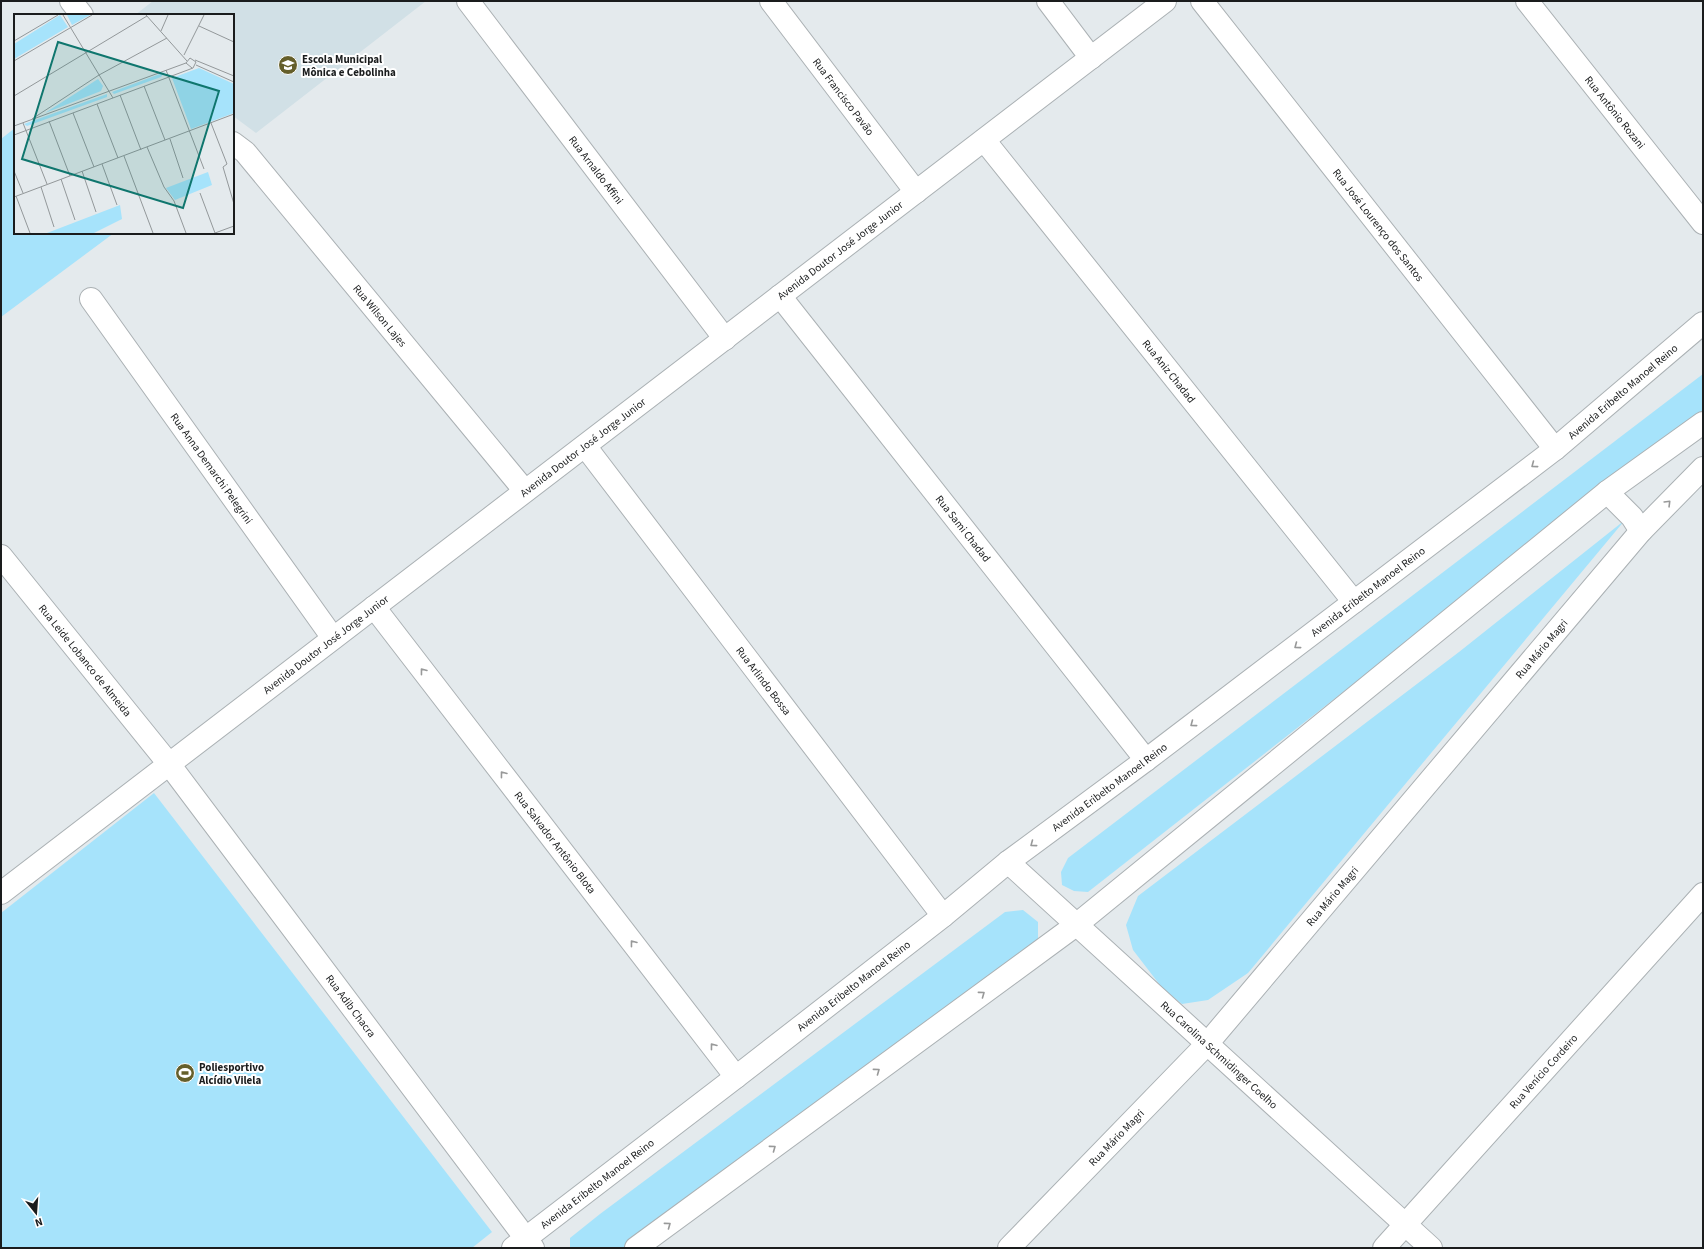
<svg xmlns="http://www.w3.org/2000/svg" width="1704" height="1249" viewBox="0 0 1704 1249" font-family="'Source Sans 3',sans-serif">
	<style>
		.built { fill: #d1e0e6 }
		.green { fill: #a6e3fb }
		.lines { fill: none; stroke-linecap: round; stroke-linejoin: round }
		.minor-casing { stroke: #abb1b4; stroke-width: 24 }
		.tertiary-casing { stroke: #abb1b4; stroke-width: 24 }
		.secondary-casing { stroke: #abb1b4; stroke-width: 24 }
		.minor { stroke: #fff; stroke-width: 22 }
		.tertiary { stroke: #fff; stroke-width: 22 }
		.secondary { stroke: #fff; stroke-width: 22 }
		.oneway { stroke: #989999 }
		.labels { text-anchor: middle; stroke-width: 4; stroke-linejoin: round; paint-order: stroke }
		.poi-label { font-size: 11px; font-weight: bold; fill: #1a1c1d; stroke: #fff; text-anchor: start }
		.street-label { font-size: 11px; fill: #1a1c1d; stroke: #fff }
		.inset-road { fill: none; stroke: #93989a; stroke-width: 1 }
		.view { fill: #0f766e; fill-opacity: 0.15; stroke: #0f766e; stroke-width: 2 }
		.inset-edge { fill: none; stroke: #1a1c1d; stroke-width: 2 }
	</style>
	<rect width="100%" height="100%" fill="#e4eaed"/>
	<polygon class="built" points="153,1 426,1 256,133 233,116 233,15 135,15"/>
	<g class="green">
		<polygon points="15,128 15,233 114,233 1,317 1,139"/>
		<polygon points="1703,374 1703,410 1088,892 1074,891 1062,885 1061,872 1068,858"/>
		<polygon points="1625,520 1248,973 1208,1000 1182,1004 1163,989 1133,950 1126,925 1138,896 1459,652"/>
		<polygon points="154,793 492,1232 472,1248 1,1248 1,913"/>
		<polygon points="1023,910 1038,922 1038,940 624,1248 570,1248 570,1238 600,1214 1005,912"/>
	</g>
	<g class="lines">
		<defs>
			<g id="minor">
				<polyline points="71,1 82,15"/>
				<path id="s1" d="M468 1 725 339"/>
				<path id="s2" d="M771 1 916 192"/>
				<polyline points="1048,1 1091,58"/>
				<path id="s3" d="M1202 1 1555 449"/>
				<path id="s4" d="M1527 1 1703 223"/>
				<path id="s5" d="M984 140 1354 602"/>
				<path id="s6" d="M233 143 245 152 525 491"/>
				<path id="s7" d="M780 296 1146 760"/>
				<path id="s8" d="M91 299 333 638"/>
				<path id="s9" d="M585 446 943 916"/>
				<polyline points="1607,492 1632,517 1641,531"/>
				<path id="s10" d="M1 556 169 764 533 1248"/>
				<path id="s11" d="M374 607 736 1077"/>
				<path id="s12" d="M1008 862 1431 1248"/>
				<path id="s13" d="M1009 1248 1207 1044 1641 531 1703 468"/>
				<path id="s14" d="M1384 1248 1703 894"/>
			</g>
			<g id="tertiary">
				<path id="s15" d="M1 893 1165 1"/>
			</g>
			<g id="secondary">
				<path id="s16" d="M513 1248 736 1077 943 916 1008 862 1146 760 1555 449 1703 323"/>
				<polyline points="636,1248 1076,925 1607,492 1703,423"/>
			</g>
		</defs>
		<use href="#minor" class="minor-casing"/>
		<use href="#tertiary" class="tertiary-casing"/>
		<use href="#secondary" class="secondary-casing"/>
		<use href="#minor" class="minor"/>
		<use href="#tertiary" class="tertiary"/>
		<use href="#secondary" class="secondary"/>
	</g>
	<defs><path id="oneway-chevron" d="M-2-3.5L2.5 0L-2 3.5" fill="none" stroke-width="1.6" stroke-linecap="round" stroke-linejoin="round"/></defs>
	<g class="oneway">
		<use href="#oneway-chevron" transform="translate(1534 465) rotate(143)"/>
		<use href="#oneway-chevron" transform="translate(1668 503) rotate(-45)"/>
		<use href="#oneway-chevron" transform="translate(1297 646) rotate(143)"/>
		<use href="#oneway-chevron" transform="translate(423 671) rotate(-128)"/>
		<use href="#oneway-chevron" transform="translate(1193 724) rotate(143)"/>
		<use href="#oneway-chevron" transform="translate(503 774) rotate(-128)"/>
		<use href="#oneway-chevron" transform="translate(1033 844) rotate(143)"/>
		<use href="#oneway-chevron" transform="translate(633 943) rotate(-128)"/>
		<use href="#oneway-chevron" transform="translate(982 994) rotate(-36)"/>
		<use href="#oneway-chevron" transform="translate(713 1046) rotate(-128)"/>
		<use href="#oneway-chevron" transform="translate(877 1071) rotate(-36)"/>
		<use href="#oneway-chevron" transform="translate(773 1148) rotate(-36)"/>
		<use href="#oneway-chevron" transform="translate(668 1225) rotate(-36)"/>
	</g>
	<defs>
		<symbol id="school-disc" viewBox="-11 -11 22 22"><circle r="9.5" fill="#655f2b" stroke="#fff"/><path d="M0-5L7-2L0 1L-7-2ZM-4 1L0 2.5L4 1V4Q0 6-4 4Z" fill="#fff"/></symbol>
		<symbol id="stadium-disc" viewBox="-11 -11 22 22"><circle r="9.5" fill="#655f2b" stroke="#fff"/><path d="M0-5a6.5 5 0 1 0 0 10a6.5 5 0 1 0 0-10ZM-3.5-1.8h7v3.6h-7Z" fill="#fff"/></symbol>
	</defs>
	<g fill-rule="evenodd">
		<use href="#school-disc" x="277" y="54" width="22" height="22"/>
		<use href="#stadium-disc" x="174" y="1062" width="22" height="22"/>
	</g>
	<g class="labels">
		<g class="poi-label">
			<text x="302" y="63">Escola Municipal<tspan x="302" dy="13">Mônica e Cebolinha</tspan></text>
			<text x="199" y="1071">Poliesportivo<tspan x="199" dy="13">Alcídio Vilela</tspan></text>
		</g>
		<g class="street-label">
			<text dy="4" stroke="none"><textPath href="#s2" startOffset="120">Rua Francisco Pavão</textPath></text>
			<text dy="4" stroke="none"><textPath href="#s4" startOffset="142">Rua Antônio Rozani</textPath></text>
			<text dy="4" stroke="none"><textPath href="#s1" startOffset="212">Rua Arnaldo Affini</textPath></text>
			<text dy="4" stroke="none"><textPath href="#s3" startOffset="285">Rua José Lourenço dos Santos</textPath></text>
			<text dy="4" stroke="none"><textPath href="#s15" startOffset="1057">Avenida Doutor José Jorge Junior</textPath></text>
			<text dy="4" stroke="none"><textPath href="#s6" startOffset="227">Rua Wilson Lajes</textPath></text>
			<text dy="4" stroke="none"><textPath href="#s5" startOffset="296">Rua Aniz Chadad</textPath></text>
			<text dy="4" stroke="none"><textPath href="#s16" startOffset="1402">Avenida Eribelto Manoel Reino</textPath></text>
			<text dy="4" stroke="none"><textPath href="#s15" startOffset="733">Avenida Doutor José Jorge Junior</textPath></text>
			<text dy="4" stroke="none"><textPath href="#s8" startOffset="208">Rua Anna Demarchi Pelegrini</textPath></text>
			<text dy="4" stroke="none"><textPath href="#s7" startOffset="296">Rua Sami Chadad</textPath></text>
			<text dy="4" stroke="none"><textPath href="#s16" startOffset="1078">Avenida Eribelto Manoel Reino</textPath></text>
			<text dy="4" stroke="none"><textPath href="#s15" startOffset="409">Avenida Doutor José Jorge Junior</textPath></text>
			<text dy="4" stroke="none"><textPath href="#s13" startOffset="802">Rua Mário Magri</textPath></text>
			<text dy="4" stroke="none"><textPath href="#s10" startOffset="134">Rua Leide Lobanco de Almeida</textPath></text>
			<text dy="4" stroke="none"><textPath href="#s9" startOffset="295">Rua Arlindo Bossa</textPath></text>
			<text dy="4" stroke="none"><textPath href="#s16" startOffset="754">Avenida Eribelto Manoel Reino</textPath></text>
			<text dy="4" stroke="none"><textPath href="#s11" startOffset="297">Rua Salvador Antônio Blota</textPath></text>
			<text dy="4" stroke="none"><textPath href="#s13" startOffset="478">Rua Mário Magri</textPath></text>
			<text dy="4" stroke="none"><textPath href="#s16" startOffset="430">Avenida Eribelto Manoel Reino</textPath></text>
			<text dy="4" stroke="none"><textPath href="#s10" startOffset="570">Rua Adib Chacra</textPath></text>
			<text dy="4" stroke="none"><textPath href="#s12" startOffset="286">Rua Carolina Schmidinger Coelho</textPath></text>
			<text dy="4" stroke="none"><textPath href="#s14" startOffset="238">Rua Venício Cordeiro</textPath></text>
			<text dy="4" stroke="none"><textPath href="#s13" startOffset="154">Rua Mário Magri</textPath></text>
			<text dy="4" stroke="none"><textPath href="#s16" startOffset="106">Avenida Eribelto Manoel Reino</textPath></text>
		</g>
	</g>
	<g transform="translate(14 14)">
		<rect width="220" height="220" fill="#e4eaed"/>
		<path d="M46 1 54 13 0 45V30ZM53 1H76L58 11ZM185 54 220 70V99L177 115 158 64ZM151 58 147 63 100 80 98 78ZM84 65 89 72 87 77 31 99ZM93 80V83L13 112 10 110ZM194 158 198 171 161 186 152 174ZM106 191 108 205 80 219H33Z" fill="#a6e3fb"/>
		<path class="inset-road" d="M49 1 99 84M132 1 173 47M185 12 220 28M147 17 154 1M0 27 44 1M170 41 190 1M181 46 220 62M0 47 78 1M182 51 220 68M152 56 190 155M130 72 151 126M106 81 127 136M0 82 133 2M83 90 104 144M59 99 80 153M18 105 85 61 153 24M35 107 56 162M9 109 33 170M197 109 213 150 209 153 220 190M0 112 172 49M0 121 179 54 182 48 176 44 172 49 178 54M156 125 169 164M133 133 150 173 160 187 172 219M110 142 139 219M88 150 103 191M0 157 9 179M68 157 82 198M47 165 61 206M27 173 40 213M186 179 201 219M2 182 16 219M0 183 220 100M201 219 220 212"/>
		<path class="view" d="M44 28 205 77 169 194 8 145Z"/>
		<rect width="220" height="220" class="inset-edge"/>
	</g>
	<rect width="1704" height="1249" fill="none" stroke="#1a1c1d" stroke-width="4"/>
	<g transform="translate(36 1213) rotate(163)" stroke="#ffffff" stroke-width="3" paint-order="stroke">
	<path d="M0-3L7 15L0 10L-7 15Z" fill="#1a1c1d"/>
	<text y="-6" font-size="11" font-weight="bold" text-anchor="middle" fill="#1a1c1d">N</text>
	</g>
</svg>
